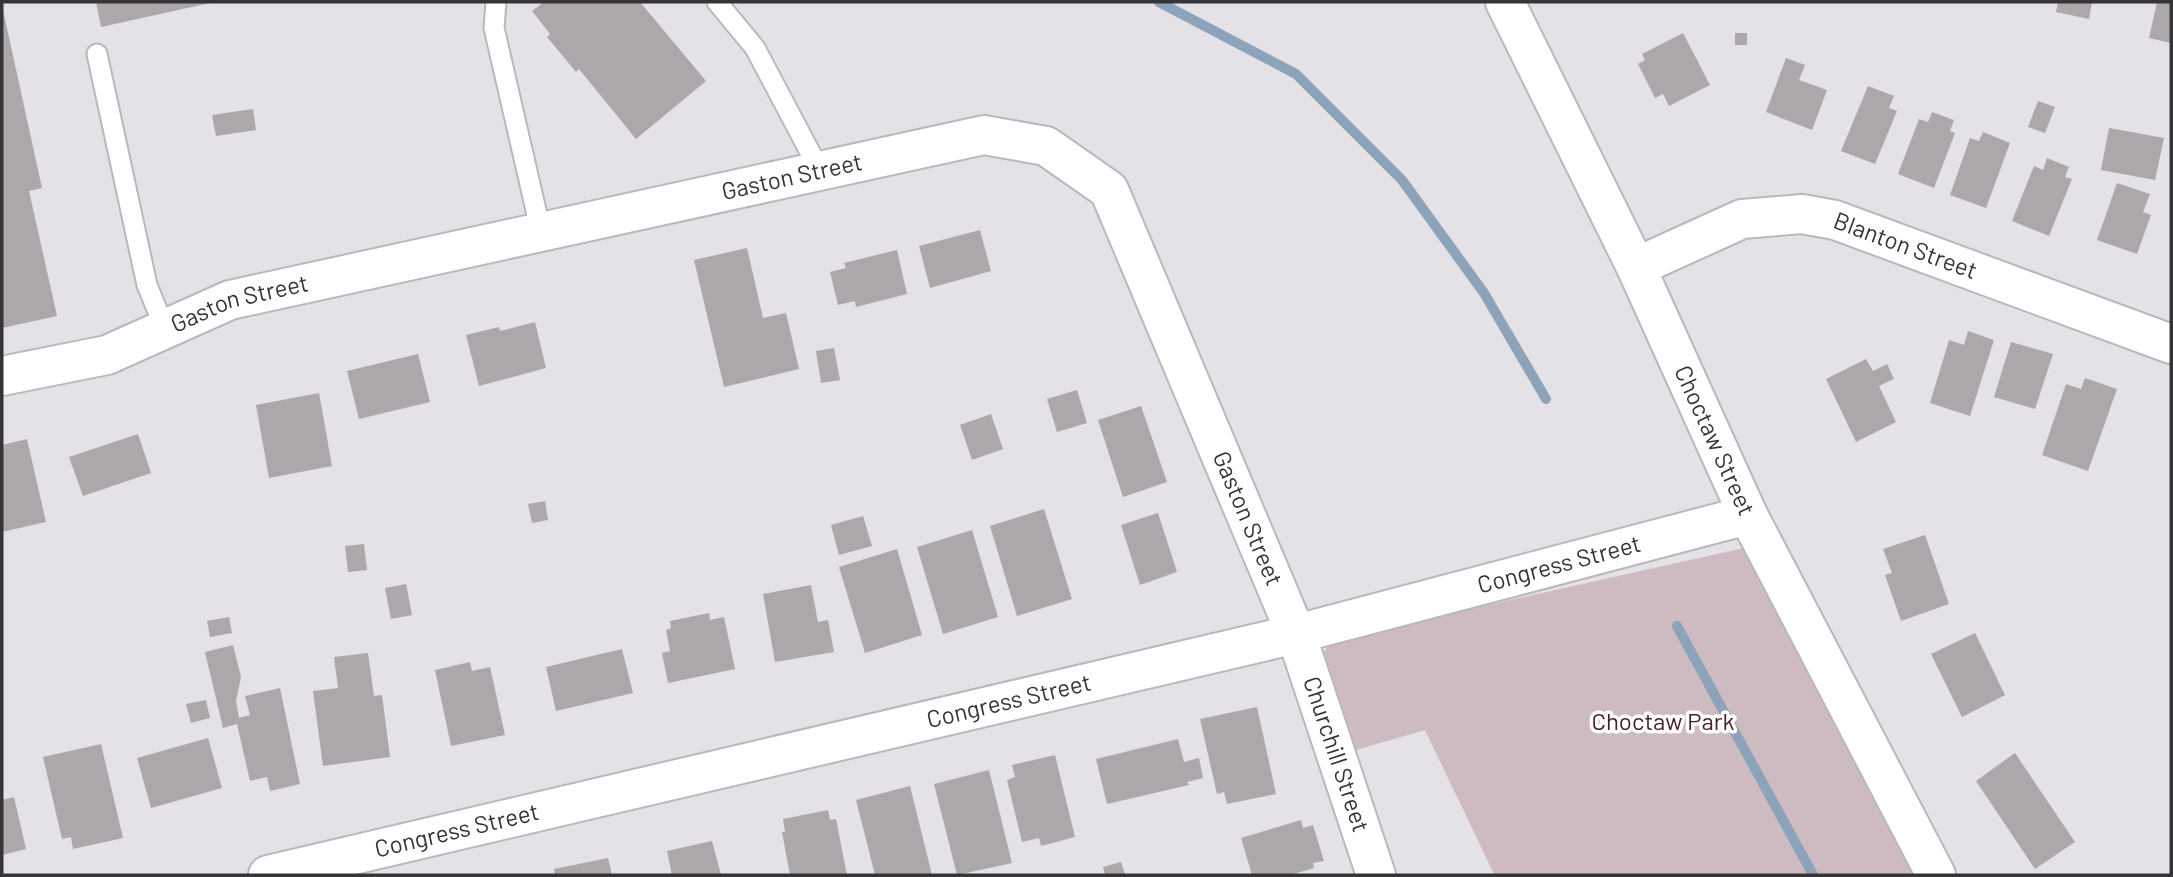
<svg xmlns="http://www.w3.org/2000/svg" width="2173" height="877" viewBox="0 0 2173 877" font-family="Barlow,sans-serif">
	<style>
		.green { fill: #cebac1 }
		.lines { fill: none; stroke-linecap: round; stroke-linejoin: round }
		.stream { stroke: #8da3b9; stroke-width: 10 }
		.building { fill: #aba7ab }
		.service-casing { stroke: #bab8bd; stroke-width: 23 }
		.minor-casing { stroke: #bab8bd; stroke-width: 42 }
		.service { stroke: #fff; stroke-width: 19 }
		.minor { stroke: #fff; stroke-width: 38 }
		.labels { text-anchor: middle; stroke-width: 7; stroke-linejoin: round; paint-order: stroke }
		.street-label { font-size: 24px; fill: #353537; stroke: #fff }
		.park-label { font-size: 24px; fill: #481c30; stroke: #fff }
	</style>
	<rect width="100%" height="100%" fill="#e4e2e7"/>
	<polygon class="green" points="1744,548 1917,875 1494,874 1425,730 1349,752 1319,657 1335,639"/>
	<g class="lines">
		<g class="stream">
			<polyline points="1159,2 1296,74 1402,180 1484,293 1546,399"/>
			<polyline points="1677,626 1813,875"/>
		</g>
	</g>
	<g class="building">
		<polygon points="96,2 210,2 210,3 101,27"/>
		<polygon points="544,2 640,2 706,81 636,139 579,69 576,72 547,37 550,34 532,11"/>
		<polygon points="2058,2 2092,2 2089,19 2056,12"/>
		<polygon points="2157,2 2171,2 2171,43 2149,38"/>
		<polygon points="3,10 42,188 29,191 57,316 2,328"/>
		<polygon points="1683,33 1710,85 1669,106 1663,94 1655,98 1638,64 1645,60 1642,54"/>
		<rect x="1735" y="33" width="12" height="12"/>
		<polygon points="1786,58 1805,65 1799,80 1827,90 1812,130 1766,112"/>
		<polygon points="1868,86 1894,96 1889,108 1897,111 1875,164 1841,151"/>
		<polygon points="2038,101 2055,107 2045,133 2028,127"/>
		<polygon points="253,109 256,130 216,136 212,115"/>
		<polygon points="1932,112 1954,120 1950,131 1955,133 1934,188 1898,174 1919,119 1928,122"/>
		<polygon points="2109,128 2164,138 2155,180 2101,170"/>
		<polygon points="1983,132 2010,143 1986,208 1950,195 1970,138 1979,141"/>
		<polygon points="2047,158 2069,167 2065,177 2072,179 2049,236 2012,221 2034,166 2043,170"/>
		<polygon points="2117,183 2150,194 2143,212 2151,215 2137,254 2097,240"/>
		<polygon points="980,230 991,271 930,288 919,246"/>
		<polygon points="747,248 763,318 786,313 799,369 724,387 694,260"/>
		<polygon points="897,250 907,294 856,307 855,301 838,305 830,272 846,268 844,263"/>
		<polygon points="535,322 546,368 479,386 466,335 499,327 500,331"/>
		<polygon points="1968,331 1994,340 1970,416 1930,403 1949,340 1964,345"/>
		<polygon points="2011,342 2053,354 2035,409 1994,397"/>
		<polygon points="834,348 840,380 821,383 816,351"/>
		<polygon points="418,354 430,402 359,419 347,371"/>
		<polygon points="1866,359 1873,371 1887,364 1894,379 1879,386 1896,422 1856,442 1826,379"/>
		<polygon points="2085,378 2117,389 2088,471 2042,455 2066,384 2081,389"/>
		<polygon points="1077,390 1087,423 1057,432 1047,399"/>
		<polygon points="319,393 332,466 269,478 256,405"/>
		<polygon points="1141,406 1167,482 1123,497 1098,420"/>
		<polygon points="991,414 1003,449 972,460 960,425"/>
		<polygon points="138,434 151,473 83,496 69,457"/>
		<polygon points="27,439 46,522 2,532 2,445"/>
		<polygon points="545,501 548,520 532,523 528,504"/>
		<polygon points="1044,509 1072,599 1017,616 990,526"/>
		<polygon points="1158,513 1177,572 1140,585 1121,525"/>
		<polygon points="863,516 872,546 839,555 831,525"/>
		<polygon points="972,530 998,617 943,634 917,547"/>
		<polygon points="1925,535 1949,604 1901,621 1885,575 1892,573 1883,549"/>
		<polygon points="364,544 367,570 348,572 345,546"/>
		<polygon points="897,549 922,635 865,653 839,567"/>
		<polygon points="406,584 412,615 391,619 385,588"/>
		<polygon points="811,585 818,622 828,620 834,652 775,662 763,594"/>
		<polygon points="709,613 710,620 724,617 735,669 668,683 662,653 670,651 666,630 671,628 670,621"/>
		<polygon points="229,617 232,633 210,637 207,621"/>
		<polygon points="1975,633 2005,695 1962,717 1931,654"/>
		<polygon points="233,645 241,677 236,701 239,718 250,715 245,696 280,688 300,784 270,791 267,777 250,781 237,724 223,728 205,652"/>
		<polygon points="622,649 633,693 556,711 546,667"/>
		<polygon points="368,653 374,696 382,695 390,757 323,766 313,691 338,688 334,657"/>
		<polygon points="470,662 472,671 490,667 505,735 451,746 435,670"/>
		<polygon points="206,700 210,718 191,723 186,704"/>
		<polygon points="1257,707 1276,794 1227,804 1224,792 1217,794 1200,719"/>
		<polygon points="208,738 222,788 151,808 137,758"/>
		<polygon points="1178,739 1184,762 1199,758 1203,778 1187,782 1189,785 1107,804 1096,759"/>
		<polygon points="101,744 123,838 73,849 71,837 62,839 43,757"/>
		<polygon points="2015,753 2075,842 2035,869 1976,781"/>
		<polygon points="1055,755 1075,837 1041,846 1039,838 1022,842 1007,780 1015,777 1012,765"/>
		<polygon points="989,770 1012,863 957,875 934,784"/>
		<polygon points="910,786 932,875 875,875 856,800"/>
		<polygon points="14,797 26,849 2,855 2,800"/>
		<polygon points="828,810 830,820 836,819 847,875 790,875 782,832 785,832 783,819"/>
		<polygon points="1301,820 1303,828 1313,825 1324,861 1313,863 1314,868 1290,875 1252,875 1241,838"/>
		<polygon points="712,841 721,875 672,875 667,851"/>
		<polygon points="608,858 612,875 555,875 554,869"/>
		<polygon points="1121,862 1125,874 1105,875 1103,867"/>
	</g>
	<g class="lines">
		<defs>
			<g id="service">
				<polyline points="496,2 494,28 541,232"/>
				<polyline points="717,2 755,48 820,171"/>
				<polyline points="97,54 147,285 165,329"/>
			</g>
			<g id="minor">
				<path id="s1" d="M1505 2 1636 267 1748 515 1936 875"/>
				<path id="s2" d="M1636 267 1742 219 1802 214 1835 220 2171 344"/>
				<path id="s3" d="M2 376 107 355 230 300 984 135 1046 146 1109 190 1296 634 1376 875"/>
				<path id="s4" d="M268 875 1296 634 1748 515"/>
			</g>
		</defs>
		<use href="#service" class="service-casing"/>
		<use href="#minor" class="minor-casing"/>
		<use href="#service" class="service"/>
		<use href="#minor" class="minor"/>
	</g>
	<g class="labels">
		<g class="street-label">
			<text dy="8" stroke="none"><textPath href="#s3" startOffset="817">Gaston Street</textPath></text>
			<text dy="8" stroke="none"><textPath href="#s2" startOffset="285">Blanton Street</textPath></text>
			<text dy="8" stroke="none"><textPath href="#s3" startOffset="250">Gaston Street</textPath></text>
			<text dy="8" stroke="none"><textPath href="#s1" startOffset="486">Choctaw Street</textPath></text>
			<text dy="8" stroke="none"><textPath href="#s3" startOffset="1510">Gaston Street</textPath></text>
			<text dy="8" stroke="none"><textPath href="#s4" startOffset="1328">Congress Street</textPath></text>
			<text dy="8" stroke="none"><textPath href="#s4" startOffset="761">Congress Street</textPath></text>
			<text dy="8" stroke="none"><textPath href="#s3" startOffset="1762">Churchill Street</textPath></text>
			<text dy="8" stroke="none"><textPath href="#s4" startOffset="194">Congress Street</textPath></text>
		</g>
		<g class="park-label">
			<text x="1663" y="730">Choctaw Park</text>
		</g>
	</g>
	<rect width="2173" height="877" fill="none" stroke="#353537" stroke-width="7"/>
</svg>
